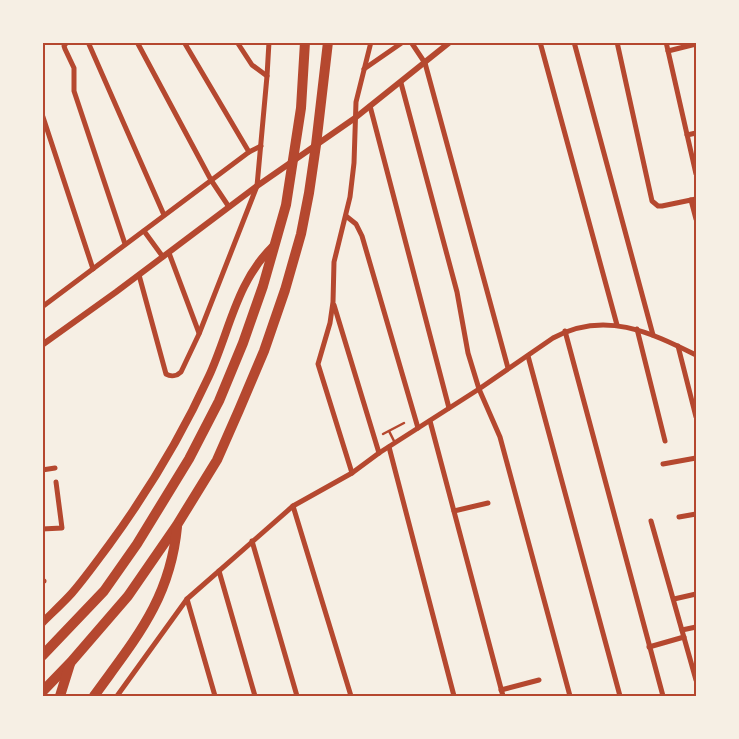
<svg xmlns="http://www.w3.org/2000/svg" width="739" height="739" viewBox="0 0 739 739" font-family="'Archivo Narrow',sans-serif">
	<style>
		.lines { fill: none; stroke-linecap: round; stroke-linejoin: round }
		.service { stroke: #b5482f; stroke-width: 2.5 }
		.minor { stroke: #b5482f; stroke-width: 5 }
		.tertiary { stroke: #b5482f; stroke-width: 6 }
		.secondary { stroke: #b5482f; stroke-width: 8 }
		.motorway { stroke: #b5482f; stroke-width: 10 }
		.neatline { fill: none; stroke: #b5482f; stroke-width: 2 }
	</style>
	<rect width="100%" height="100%" fill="#f6efe4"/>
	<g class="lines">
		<g class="service">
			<polyline points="389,431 395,443"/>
			<polyline points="383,434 404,423"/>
		</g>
		<g class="minor">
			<polyline points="67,42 64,46 65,49 74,68 74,91 125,244"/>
			<polyline points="88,42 164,215"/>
			<polyline points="137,42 211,180 229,207"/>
			<polyline points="184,42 249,152"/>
			<polyline points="237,42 252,65 267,76"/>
			<polyline points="411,42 425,63 508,368"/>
			<polyline points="540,42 617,325"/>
			<polyline points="574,42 653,335"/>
			<polyline points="617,42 652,201 658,206 662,206 691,200"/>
			<polyline points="666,42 696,174"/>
			<polyline points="668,51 696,44"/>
			<polyline points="364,69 403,42"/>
			<polyline points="401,83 457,292 468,353 479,389 500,437 570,696"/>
			<polyline points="370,106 449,408"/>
			<polyline points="42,114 93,269"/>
			<polyline points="687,135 696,133"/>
			<polyline points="696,199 691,200 696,219"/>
			<polyline points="346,216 356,224 362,236 418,428"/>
			<polyline points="144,231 163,257"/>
			<polyline points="169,253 199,333"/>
			<path d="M139 275 166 374C171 377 177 376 181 372L199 334 257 186 267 76 269 42"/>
			<polyline points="334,305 379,453"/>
			<polyline points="42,307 249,152 261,146"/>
			<polyline points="637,329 665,441"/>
			<polyline points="565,331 663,696"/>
			<polyline points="678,346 696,417"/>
			<polyline points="528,356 620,696"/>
			<polyline points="430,421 503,696"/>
			<polyline points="389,447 454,696"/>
			<polyline points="663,464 696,458"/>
			<polyline points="42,470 55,468"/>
			<polyline points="352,473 318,364 330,323 333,302 334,262 350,197 354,163 356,102 371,42"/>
			<polyline points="293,506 351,696"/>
			<polyline points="454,511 488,503"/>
			<polyline points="679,517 696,514"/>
			<polyline points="651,521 696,680"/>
			<polyline points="42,529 62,528 56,482"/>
			<polyline points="252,541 297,696"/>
			<polyline points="219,571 255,696"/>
			<polyline points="42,581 44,581"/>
			<polyline points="187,599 215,696"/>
			<polyline points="674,599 696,594"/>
			<polyline points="682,630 696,627"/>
			<polyline points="649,647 684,637"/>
			<polyline points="501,690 539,680"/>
			<path d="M117 696 187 599 293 506 352 473 379 453 479 389 553 338C604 310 650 332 696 355"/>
		</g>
		<polyline class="tertiary" points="42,345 116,292 257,186 355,118 450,42"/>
		<path class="secondary" d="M42 623C52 613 63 603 72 593 85 578 97 561 109 545 147 493 182 435 209 376 230 330 236 282 274 245"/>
		<g class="motorway">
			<polyline points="42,656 104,591 137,544 189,459 219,401 243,343 263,286 286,205 301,108 305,42"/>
			<polyline points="42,692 71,662 128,596 177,525 217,460 239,410 264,351 285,290 301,234 309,193 316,145 328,42"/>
			<polyline points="60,696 70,664"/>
			<path d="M94 696C135 639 170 600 177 527"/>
		</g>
	</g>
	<rect width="739" height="739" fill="none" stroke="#f6efe4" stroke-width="88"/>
	<rect x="44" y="44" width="651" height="651" class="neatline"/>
</svg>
